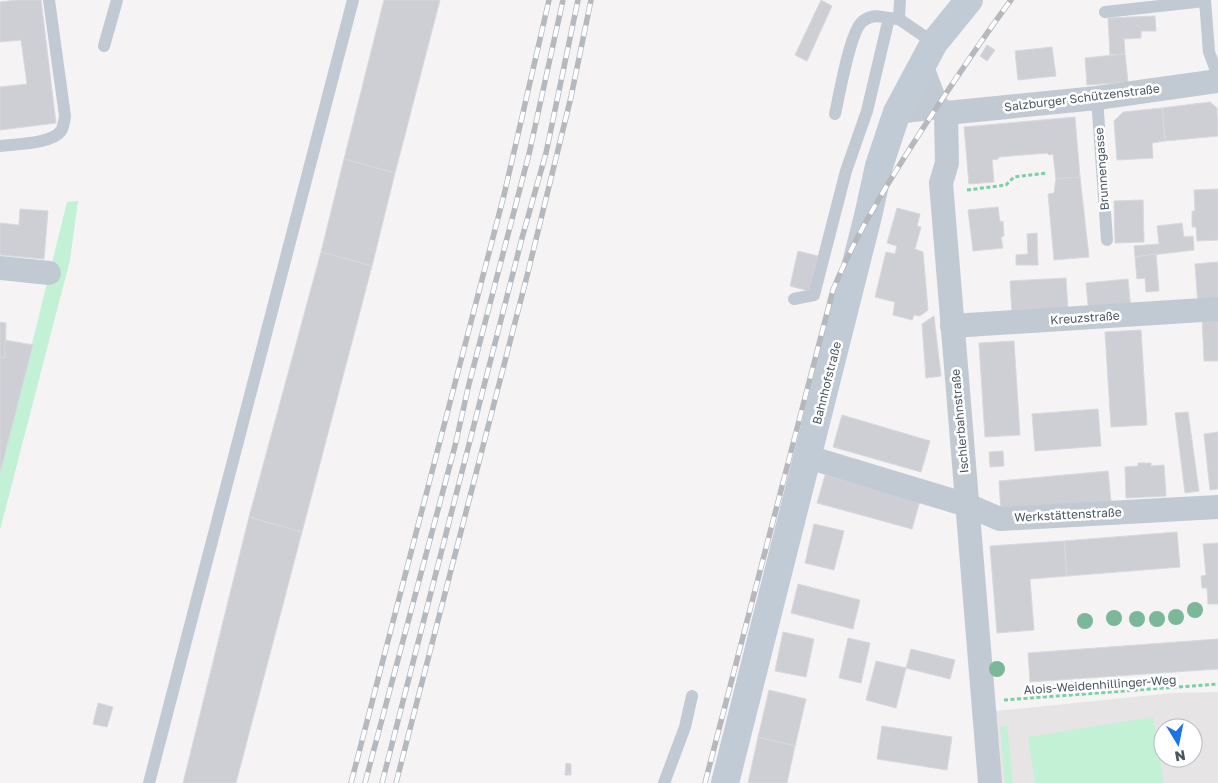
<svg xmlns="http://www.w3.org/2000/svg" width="1218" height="783" viewBox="0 0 1218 783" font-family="'Golos Text',sans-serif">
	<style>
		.education { fill: #e6e4e5; fill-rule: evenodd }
		.green { fill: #c3f1d5 }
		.building { fill: #cdcfd5; stroke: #d7d9de }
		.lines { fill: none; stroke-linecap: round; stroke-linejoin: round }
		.path { stroke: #7ad0a6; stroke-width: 3; stroke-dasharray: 4 2.5; stroke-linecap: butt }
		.lane { stroke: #c1cad2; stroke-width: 12 }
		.street { stroke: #c1cad2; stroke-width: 24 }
		.secondary { stroke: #c1cbd6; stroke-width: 28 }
		.rail-casing { stroke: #b5b8bd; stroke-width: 5.5 }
		.rail { stroke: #fff; stroke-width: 4; stroke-dasharray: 11; stroke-linecap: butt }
		.tree { fill: #7bb799 }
		.labels { text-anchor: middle; stroke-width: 5; stroke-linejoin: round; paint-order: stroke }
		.street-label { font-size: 12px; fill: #4a5661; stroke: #fff }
	</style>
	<rect width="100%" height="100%" fill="#f5f3f3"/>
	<path class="education" d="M1218 692V783H999L995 711 1173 693ZM1163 728H1193V758H1163Z"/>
	<g class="green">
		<polygon points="78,201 70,260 0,530 0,473 67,202"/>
		<polygon points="1153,717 1164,783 1035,783 1028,737"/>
		<polygon points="1007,726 1013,783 1005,783 1000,727"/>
	</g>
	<g class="building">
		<polygon points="17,0 41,0 56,123 0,130 0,87 27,84 21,40 0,42 0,2"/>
		<polygon points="384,0 440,0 395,173 344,159"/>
		<polygon points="821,0 832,6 807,61 795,55"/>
		<polygon points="1155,16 1156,31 1141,31 1141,38 1124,39 1125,54 1110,55 1108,18"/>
		<polygon points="987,45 995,50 987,61 980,56"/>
		<polygon points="1052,47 1056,76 1018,80 1015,51"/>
		<polygon points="1125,54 1128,82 1087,85 1085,58"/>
		<polygon points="1210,102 1217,108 1218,136 1165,141 1162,108"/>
		<polygon points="1162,108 1165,141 1152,143 1153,158 1117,160 1114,121 1123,112"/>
		<polygon points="1075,117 1080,177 1056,179 1053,154 1049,155 1047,153 999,157 998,159 992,160 994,182 969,184 964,127"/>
		<polygon points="344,159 395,173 372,266 321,252"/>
		<polygon points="1080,177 1089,257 1054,260 1048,194 1054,193 1056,179"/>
		<polygon points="1218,189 1218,240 1197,241 1196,227 1192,227 1192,211 1195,211 1194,190"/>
		<polygon points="1143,200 1144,242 1115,243 1114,201"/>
		<polygon points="998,207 1000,222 1003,221 1004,236 1001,237 1003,248 973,251 968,210"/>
		<polygon points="897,208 920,214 917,226 921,227 915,249 923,252 928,310 920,316 914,315 912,320 893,315 895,302 875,297 886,252 895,254 897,246 887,243"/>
		<polygon points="20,209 48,211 44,259 0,255 0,223 19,225"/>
		<polygon points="1182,223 1184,237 1193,236 1194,250 1135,257 1134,246 1159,244 1157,226"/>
		<polygon points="1037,233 1038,265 1016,265 1016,255 1028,254 1027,234"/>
		<polygon points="798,251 818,256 809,291 790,286"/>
		<polygon points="321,252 372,266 302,532 249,517"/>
		<polygon points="1156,254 1159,291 1146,292 1145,278 1137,279 1135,257"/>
		<polygon points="1218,262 1218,305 1198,306 1195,264"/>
		<polygon points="1066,278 1068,311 1012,315 1010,281"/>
		<polygon points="1128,279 1131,310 1089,314 1086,283"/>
		<polygon points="934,316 941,376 926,378 922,324"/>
		<polygon points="1218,316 1218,361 1204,361 1202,317"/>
		<polygon points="0,322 6,323 5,358 0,358"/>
		<polygon points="1141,330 1147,425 1111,427 1105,332"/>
		<polygon points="5,340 33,345 0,473 0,358 5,358"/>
		<polygon points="1014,341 1020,435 985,437 979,343"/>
		<polygon points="1098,409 1101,446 1035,451 1032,414"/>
		<polygon points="1188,412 1199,491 1185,493 1175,413"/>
		<polygon points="842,415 930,441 921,472 833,447"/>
		<polygon points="1218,432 1218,489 1210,490 1204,434"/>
		<polygon points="1003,451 1004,466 990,467 989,452"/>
		<polygon points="1138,463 1151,463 1151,466 1164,465 1166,496 1126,498 1125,467 1138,466"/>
		<polygon points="1108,471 1111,502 1001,512 999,481"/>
		<polygon points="825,475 920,501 912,529 817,503"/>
		<polygon points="249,517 302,532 236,783 183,783"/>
		<polygon points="814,524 844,531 834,570 805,563"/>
		<polygon points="1177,532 1180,567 1067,576 1064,541"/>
		<polygon points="1064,541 1067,576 1030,579 1034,630 997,633 990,546"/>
		<polygon points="1218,543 1218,604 1208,604 1207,588 1202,588 1201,576 1206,575 1203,544"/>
		<polygon points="798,584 860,600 853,629 791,613"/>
		<polygon points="783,632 814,639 806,677 775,671"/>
		<polygon points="848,638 870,643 861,683 839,678"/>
		<polygon points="1218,639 1218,669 1030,682 1028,653"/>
		<polygon points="911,649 955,660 950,679 906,668"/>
		<polygon points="876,661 906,668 896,708 866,700"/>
		<polygon points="769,690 806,699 795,746 758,737"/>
		<polygon points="98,703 113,707 107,727 93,724"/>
		<polygon points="882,726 952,737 947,770 877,759"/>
		<polygon points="758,737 795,746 787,783 748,783"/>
		<polygon points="566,763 571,764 571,775 565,775"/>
	</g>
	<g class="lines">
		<g class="path">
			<polyline points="967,190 1006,185 1014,177 1047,173"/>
			<polyline points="1004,700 1218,684"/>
		</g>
		<g class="lane">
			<polyline points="900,0 899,19 934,43"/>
			<polyline points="1205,0 1209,52 1218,76"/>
			<polyline points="1105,12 1205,1"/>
			<polyline points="104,46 117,0"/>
			<polyline points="1097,98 1107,240"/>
			<path d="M835 114C839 97 850 30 863 21 872 14 879 16 889 18"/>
			<path d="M0 146C16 144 51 144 61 131 64 126 64 121 65 116L49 0"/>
			<polyline points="794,299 814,295 846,171 867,111 889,18 899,19"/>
			<polyline points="149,783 353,0"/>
			<polyline points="664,783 685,727 692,696"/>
		</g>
		<g class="street">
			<polyline points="922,67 937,107 946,113 947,163 941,183 990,783"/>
			<polyline points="897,112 937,107"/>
			<polyline points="946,113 1097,98 1218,81"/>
			<polyline points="0,268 49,273"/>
			<polyline points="952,326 1218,309"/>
			<polyline points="808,457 967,505 1000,519 1218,507"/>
		</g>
		<polyline class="secondary" points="725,783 868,216 879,166 897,112 934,43 969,0"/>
		<defs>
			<g id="rail">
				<polyline points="351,783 504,195 549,0"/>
				<polyline points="365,783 455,446 469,384 529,154 563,0"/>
				<polyline points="382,783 522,238 546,153 578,0"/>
				<polyline points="396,783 527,276 571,97 591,0"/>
				<path d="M705 783 833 290C857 231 891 178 925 125 953 83 981 40 1011 0"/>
			</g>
		</defs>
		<use href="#rail" class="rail-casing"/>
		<use href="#rail" class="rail"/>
	</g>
	<g class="tree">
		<circle cx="1195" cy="610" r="8"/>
		<circle cx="1176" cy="617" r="8"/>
		<circle cx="1114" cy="618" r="8"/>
		<circle cx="1137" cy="619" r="8"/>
		<circle cx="1157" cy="619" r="8"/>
		<circle cx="1085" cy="621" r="8"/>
		<circle cx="997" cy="669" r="8"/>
	</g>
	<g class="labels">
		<g class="street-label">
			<text transform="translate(1082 98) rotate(-7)" y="4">Salzburger Schützenstraße</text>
			<text transform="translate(1102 169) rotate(-94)" y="4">Brunnengasse</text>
			<text transform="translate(1085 318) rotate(-4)" y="4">Kreuzstraße</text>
			<text transform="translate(827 383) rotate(-76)" y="4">Bahnhofstraße</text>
			<text transform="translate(960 421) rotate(-95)" y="4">Ischlerbahnstraße</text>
			<text transform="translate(1068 515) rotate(-3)" y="4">Werkstättenstraße</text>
			<text transform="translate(1100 685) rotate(-4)" y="4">Alois-Weidenhillinger-Weg</text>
		</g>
	</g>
	<g transform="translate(1178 743) rotate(170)"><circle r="24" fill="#ffffff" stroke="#b7bbc0"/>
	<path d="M0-4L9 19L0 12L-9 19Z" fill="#1a73e8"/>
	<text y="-8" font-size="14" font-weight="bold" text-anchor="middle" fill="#4a5661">N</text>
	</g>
</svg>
